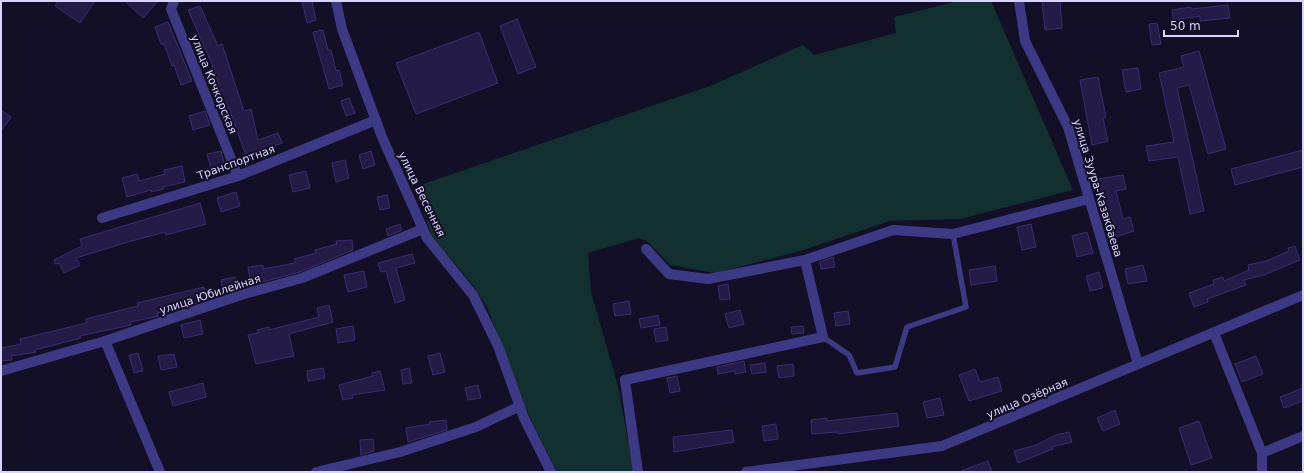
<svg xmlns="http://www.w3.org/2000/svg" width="1304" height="473" viewBox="0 0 1304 473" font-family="'DejaVu Sans',sans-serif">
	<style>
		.green { fill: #12302f }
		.building { fill: #241b47; stroke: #3b2d73 }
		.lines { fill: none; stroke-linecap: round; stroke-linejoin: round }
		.service { stroke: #3d3a85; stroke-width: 5.5 }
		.minor { stroke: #3d3a85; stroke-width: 10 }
		.tertiary { stroke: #3d3a85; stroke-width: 10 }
		.labels { text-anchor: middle; stroke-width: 4; stroke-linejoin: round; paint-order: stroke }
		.street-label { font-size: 11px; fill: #d9d4ff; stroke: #130f26 }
	</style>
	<rect width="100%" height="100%" fill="#130f26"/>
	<polygon class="green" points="958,1 991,1 1073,190 960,219 890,221 797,252 715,273 670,265 647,241 639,238 588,253 591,292 618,386 634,472 557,472 530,418 487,307 473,285 431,235 417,186 710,86 803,45 814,55 896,33 894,17"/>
	<g class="building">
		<polygon points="58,1 95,1 80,23 55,6"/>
		<polygon points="125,1 158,1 143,18"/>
		<polygon points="302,1 312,1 316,20 307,23"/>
		<polygon points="1042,1 1060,1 1062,28 1045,30"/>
		<polygon points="1228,5 1230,18 1200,21 1200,16 1174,20 1172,10 1191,7 1192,9"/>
		<polygon points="200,6 218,46 222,44 244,111 251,109 258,140 278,133 282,143 246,156 229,108 227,109 212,64 188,10"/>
		<polygon points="517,19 536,67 518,74 500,26"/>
		<polygon points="168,22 192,81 181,85 174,65 172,66 164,44 161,44 155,27"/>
		<polygon points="1157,23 1161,44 1152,45 1149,24"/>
		<polygon points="323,30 328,50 331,50 336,71 339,70 343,85 329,89 313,32"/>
		<polygon points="479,32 498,83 416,114 396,63"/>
		<polygon points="1199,51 1226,149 1208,154 1189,85 1177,88 1204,211 1190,214 1178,157 1149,161 1146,146 1174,142 1159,73 1184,67 1181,56"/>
		<polygon points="1138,68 1141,89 1126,92 1122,70"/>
		<polygon points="1098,77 1106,117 1103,118 1108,141 1092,145 1080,80"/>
		<polygon points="349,98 355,113 346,116 341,101"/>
		<polygon points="1,110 11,117 1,131"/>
		<polygon points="205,111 210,125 193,130 189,116"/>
		<polygon points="1303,150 1303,167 1235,185 1231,169"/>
		<polygon points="221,151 225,166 211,170 207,154"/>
		<polygon points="371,151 375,165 363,169 359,155"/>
		<polygon points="345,160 349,178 336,182 332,163"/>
		<polygon points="182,166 185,182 163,187 164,189 151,192 151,190 127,197 122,178 137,174 139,181 165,174 164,170"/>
		<polygon points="306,171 310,188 293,192 289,175"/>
		<polygon points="1123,175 1126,189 1116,191 1123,219 1130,217 1134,231 1115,237 1102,193 1101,194 1098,179"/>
		<polygon points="236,192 240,206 221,212 217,198"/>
		<polygon points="387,195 390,208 380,210 377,197"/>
		<polygon points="200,203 206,224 166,235 165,232 128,242 76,258 80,265 64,273 59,263 55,264 54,260 82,246 80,239"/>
		<polygon points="400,224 402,230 388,236 386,229"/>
		<polygon points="1031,224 1036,247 1022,250 1017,227"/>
		<polygon points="1087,232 1093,253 1077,257 1072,236"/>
		<polygon points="352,240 353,250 300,272 251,285 248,267 263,265 263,269 295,263 294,259 316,253 315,250 337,244 336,241"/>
		<polygon points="1295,246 1300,260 1264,275 1244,280 1246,285 1207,299 1208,302 1194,307 1189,293 1214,284 1213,280 1223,277 1224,281 1249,270 1248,265 1266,261 1289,251 1288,248"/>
		<polygon points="412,254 415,263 396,268 405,300 395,303 386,271 381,272 378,263"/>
		<polygon points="833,257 835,267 821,269 820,262"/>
		<polygon points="1143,265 1147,281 1128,284 1125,269"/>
		<polygon points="995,266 997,281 971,285 969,270"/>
		<polygon points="364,271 367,287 348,292 344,275"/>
		<polygon points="1099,272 1103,288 1090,291 1086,276"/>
		<polygon points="235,277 237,289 224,294 221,280"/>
		<polygon points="728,284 730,299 720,300 718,286"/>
		<polygon points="204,287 207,300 181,307 179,309 157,313 158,316 155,317 130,322 131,325 80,336 81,338 35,350 36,352 11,356 12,360 1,361 1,348 21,344 20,339 87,323 86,319 138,306 137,303"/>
		<polygon points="629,301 631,314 615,316 613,304"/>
		<polygon points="329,305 333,322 289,334 294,356 256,364 248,335 258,333 257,330 269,327 269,330 319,317 317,308"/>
		<polygon points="740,310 744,324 729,328 725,314"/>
		<polygon points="848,311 850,324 836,326 834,313"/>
		<polygon points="658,315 660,325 641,328 639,319"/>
		<polygon points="200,320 203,334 184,338 181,325"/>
		<polygon points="353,326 355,340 338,343 336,329"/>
		<polygon points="803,326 804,333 792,334 791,327"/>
		<polygon points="666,327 668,340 656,342 654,329"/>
		<polygon points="138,353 143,371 134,373 129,355"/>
		<polygon points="440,353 445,372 433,375 428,356"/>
		<polygon points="174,354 177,367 161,370 158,356"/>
		<polygon points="1256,356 1263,374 1242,382 1235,364"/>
		<polygon points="744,361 746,372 735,374 735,371 718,374 717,367"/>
		<polygon points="765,363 766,372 752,374 750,365"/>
		<polygon points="793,364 794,376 779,378 777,366"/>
		<polygon points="323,368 325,378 308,381 307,371"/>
		<polygon points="409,368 412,383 403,384 401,370"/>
		<polygon points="975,369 980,382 998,377 1002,391 969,401 959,375"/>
		<polygon points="380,371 385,390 352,395 353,398 343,400 339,385 373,376 372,373"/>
		<polygon points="677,376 680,391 670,393 667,378"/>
		<polygon points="203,383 206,397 173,406 169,392"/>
		<polygon points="478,385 481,398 468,400 465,388"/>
		<polygon points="1303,388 1303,401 1284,408 1280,397"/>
		<polygon points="940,398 944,415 927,418 923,402"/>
		<polygon points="1115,410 1120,424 1103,431 1097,418"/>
		<polygon points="897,413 899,426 838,434 837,432 812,434 811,420 827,418 827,421"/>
		<polygon points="446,420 447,430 408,442 406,428 430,424 429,422"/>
		<polygon points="1199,421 1212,458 1191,465 1179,428"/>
		<polygon points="776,424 778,439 764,441 762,426"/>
		<polygon points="732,430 734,442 674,452 673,437"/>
		<polygon points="1069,432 1072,442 1052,447 1053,449 1018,463 1014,451 1036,445 1056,435"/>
		<polygon points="373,439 374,451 361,455 360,440"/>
		<polygon points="988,461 992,472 961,472 961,471"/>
	</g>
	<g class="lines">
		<polyline class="service" points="823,337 849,355 857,373 895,367 907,327 966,307 953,234"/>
		<g class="minor">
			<polyline points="174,1 171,9 238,176"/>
			<polyline points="336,1 342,29 382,137 427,238 473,295 498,346 524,418 551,472"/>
			<polyline points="1019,1 1025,41 1068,127 1138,364"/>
			<polyline points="102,218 238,176 376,120"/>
			<polyline points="646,249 669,274 708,279 805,260 893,230 953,234 1089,199"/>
			<polyline points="1214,333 1262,453 1262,472"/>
			<polyline points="105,341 160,472"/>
			<polyline points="1,371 105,341 244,294 302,278 423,229"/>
			<polyline points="1262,453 1303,436"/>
			<polyline points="316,472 400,452 476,427 520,406"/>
			<polyline points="638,472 625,380 823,337 805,260"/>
		</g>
		<polyline class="tertiary" points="746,472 942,446 1303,295"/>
	</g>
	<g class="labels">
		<g class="street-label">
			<text transform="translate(214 84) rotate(68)" y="4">улица Кочкорская</text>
			<text transform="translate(236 162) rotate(-20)" y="4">Транспортная</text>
			<text transform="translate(1098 188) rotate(73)" y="4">улица Зуура-Казакбаева</text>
			<text transform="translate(422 194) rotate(64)" y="4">улица Весенняя</text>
			<text transform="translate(210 294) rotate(-18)" y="4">улица Юбилейная</text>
			<text transform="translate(1027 398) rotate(-23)" y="4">улица Озёрная</text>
		</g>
	</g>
	<rect width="1304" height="473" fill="none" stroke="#d9d4ff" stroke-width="4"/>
	<path d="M1164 30v6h74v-6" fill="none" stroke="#d9d4ff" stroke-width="2"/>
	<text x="1170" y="30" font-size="12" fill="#d9d4ff" stroke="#130f26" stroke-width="3" paint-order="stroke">50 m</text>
</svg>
